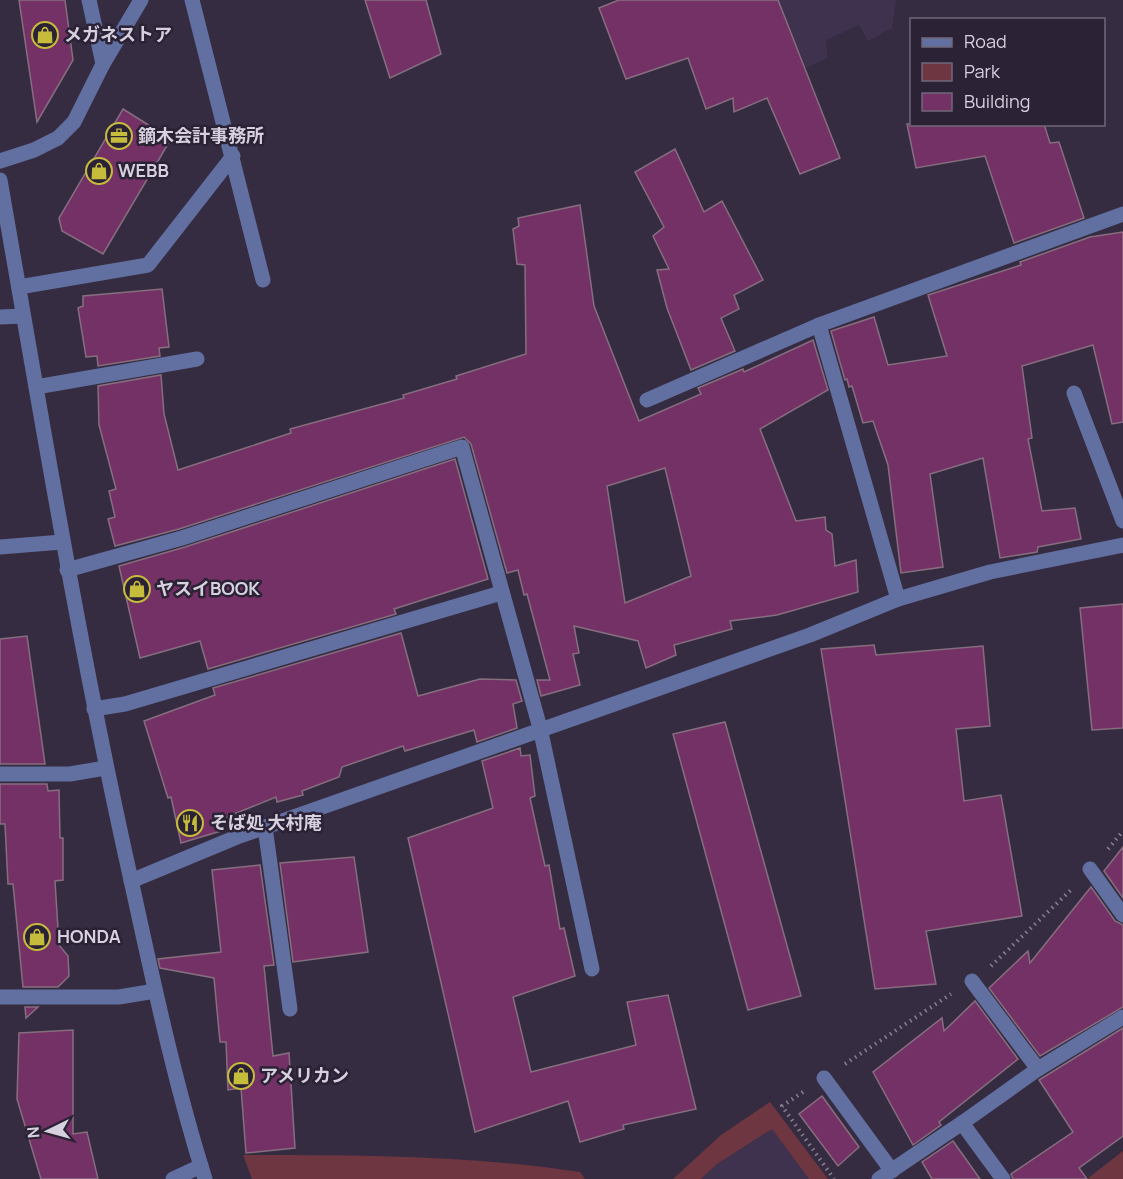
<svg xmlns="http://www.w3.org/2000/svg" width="1123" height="1179" viewBox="0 0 1123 1179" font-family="Manrope,'Noto Sans JP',sans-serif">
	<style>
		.built { fill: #3e324e }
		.green { fill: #6d3641 }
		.building { fill: #743166; stroke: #866e7f; stroke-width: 1.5; fill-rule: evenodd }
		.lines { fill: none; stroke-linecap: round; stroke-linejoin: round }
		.path { stroke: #878091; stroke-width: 4; stroke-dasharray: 1.5 4.5; stroke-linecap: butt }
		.minor { stroke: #6270a1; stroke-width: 15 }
		.labels { text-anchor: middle; stroke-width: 5; stroke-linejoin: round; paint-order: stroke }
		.poi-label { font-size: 18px; font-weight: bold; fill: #d7d1df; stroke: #2b2236; text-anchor: start }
	</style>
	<rect width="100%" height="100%" fill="#352c41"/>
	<g class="built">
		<polygon points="778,0 896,0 892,28 868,41 859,25 826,40 828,58 806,68"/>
		<polygon points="772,1129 809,1179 701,1179 717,1164"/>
	</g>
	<g class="green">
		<polygon points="770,1102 828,1179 809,1179 772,1129 717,1164 701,1179 673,1179 721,1135"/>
		<polygon points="1123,1151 1123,1179 1087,1179"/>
		<path d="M243 1155C356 1155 469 1155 580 1172L585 1179H252Z"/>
	</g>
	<g class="building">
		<polygon points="19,0 65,0 73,60 37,122"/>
		<polygon points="365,0 426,0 441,54 390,78"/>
		<polygon points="619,0 778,0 840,158 800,174 767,98 734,112 733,98 706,109 688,58 626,79 599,8"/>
		<polygon points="123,109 171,139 103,254 62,231 59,218"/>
		<polygon points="907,124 1044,124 1050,143 1059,142 1084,218 1014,243 985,156 916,168"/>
		<polygon points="675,149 704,212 722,201 763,280 734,295 739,309 721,318 735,351 691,370 667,308 657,270 669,269 653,236 664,227 635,172"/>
		<path d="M580 205 594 306 639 421 701 394 698 388 743 369 744 372 813 340 828 390 760 429 796 521 825 517 826 530 832 534 835 566 856 560 858 592 777 615 730 621 732 629 674 645 676 655 646 668 638 641 574 626 579 653 573 654 580 685 541 696 537 680H550L527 594 524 595 518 570 507 573 471 444 464 437 179 529 115 546 108 519 115 517 109 491 116 489 99 425 98 386 161 375 164 414 178 470 291 433 290 429 404 398 403 395 457 379 456 376 526 354 525 265 517 264 513 229 519 226 518 218ZM665 468 691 576 625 603 607 486Z"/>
		<polygon points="1123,232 1123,422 1112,424 1093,345 1022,366 1032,438 1028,439 1042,511 1075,508 1081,539 1038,547 1037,552 1000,558 983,458 930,474 943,567 901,573 888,465 873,421 863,423 852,386 849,387 847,379 845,380 831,331 874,317 888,365 947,356 928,295 1021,265 1020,262 1090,237"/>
		<polygon points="162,289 169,347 159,348 160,356 98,366 97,356 86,357 78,308 83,306 83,296"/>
		<polygon points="455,459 488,579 394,609 396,614 208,669 200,641 140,658 119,566 185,547"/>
		<polygon points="1123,604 1123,728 1092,730 1080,608"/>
		<polygon points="401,633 418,696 480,679 516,680 522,701 513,704 517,728 477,742 474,730 405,751 403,746 342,767 339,777 302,791 303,795 277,802 276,797 217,821 221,831 181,843 171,797 168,798 144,721 215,695 213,688"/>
		<polygon points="27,636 45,764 0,764 0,639"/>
		<polygon points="874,645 876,655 983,646 990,726 956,729 964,801 1001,795 1022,916 926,931 936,984 875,989 821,649"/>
		<polygon points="725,722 801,996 748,1010 673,734"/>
		<polygon points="520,748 521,756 530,755 535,796 530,798 545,866 549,865 560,929 564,928 575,976 513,997 531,1072 636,1045 627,1002 668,995 696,1109 623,1125 624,1129 580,1142 568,1101 475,1132 408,838 493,808 482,761"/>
		<polygon points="0,784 47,784 48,791 59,790 60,838 63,838 63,880 55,881 59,945 68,956 69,976 58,987 23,987 13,884 8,884 5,824 0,824"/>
		<polygon points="1123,847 1123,898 1104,871"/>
		<polygon points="354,857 368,952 293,962 280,863"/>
		<polygon points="260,865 274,965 264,966 273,1056 289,1053 295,1148 246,1153 241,1088 228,1090 226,1042 220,1042 214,978 160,968 158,959 221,952 212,870"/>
		<polygon points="1091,887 1115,921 1123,925 1123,1007 1040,1056 989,988 1028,951 1030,963"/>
		<polygon points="975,1001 1018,1059 939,1122 941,1125 913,1145 873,1072 942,1018 944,1031"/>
		<polygon points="25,1007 38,1007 26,1018"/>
		<polygon points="1123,1028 1123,1136 1079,1168 1087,1179 1013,1179 1011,1174 1073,1132 1039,1080"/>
		<polygon points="73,1030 73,1134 87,1132 98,1179 41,1179 17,1099 19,1033"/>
		<polygon points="822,1096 859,1147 838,1166 799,1114"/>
		<polygon points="953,1141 980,1179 932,1179 922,1162"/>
	</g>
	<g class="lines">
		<g class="path">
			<polyline points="1108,849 1123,831"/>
			<polyline points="991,966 1073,888"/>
			<polyline points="845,1064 951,994"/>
			<polyline points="803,1092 782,1106 834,1179"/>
		</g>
		<g class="minor">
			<polyline points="89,0 103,64"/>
			<polyline points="192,0 263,280"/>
			<polyline points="0,161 34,150 58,138 74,122 103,64 141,0"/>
			<path d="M0 180C41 414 79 648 131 880 153 980 174 1081 205 1179"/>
			<polyline points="19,287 148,265 233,156"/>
			<polyline points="0,317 23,316"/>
			<polyline points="819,325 898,599"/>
			<polyline points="36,387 197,359"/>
			<polyline points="1074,393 1123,521"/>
			<polyline points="647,400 819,325 1123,214"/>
			<polyline points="0,547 62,542"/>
			<polyline points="67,570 182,538 462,447 540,728 592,969"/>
			<polyline points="94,709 125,704 501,593"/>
			<polyline points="0,774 70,774 105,768"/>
			<polyline points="265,827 290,1009"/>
			<polyline points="1090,869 1123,915"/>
			<polyline points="131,881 237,837 810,635 898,599 990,572 1123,545"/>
			<polyline points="972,981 1038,1069"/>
			<polyline points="0,997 119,997 155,991"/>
			<polyline points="824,1078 892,1171"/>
			<polyline points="173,1179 201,1166"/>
			<polyline points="879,1179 962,1123"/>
			<polyline points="1003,1179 962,1123 1038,1069 1123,1017"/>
		</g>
	</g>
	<defs>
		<symbol id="shop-ring" viewBox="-11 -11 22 22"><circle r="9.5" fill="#2b2236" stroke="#c6bc3c" stroke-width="1.5"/><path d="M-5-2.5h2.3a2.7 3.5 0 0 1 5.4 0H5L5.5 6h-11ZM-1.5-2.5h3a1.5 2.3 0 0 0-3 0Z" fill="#c6bc3c"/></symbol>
		<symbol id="office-ring" viewBox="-11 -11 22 22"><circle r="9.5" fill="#2b2236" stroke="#c6bc3c" stroke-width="1.5"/><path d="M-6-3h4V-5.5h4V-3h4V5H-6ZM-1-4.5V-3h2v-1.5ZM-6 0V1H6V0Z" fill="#c6bc3c"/></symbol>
		<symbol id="restaurant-ring" viewBox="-11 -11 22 22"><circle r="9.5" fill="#2b2236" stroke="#c6bc3c" stroke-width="1.5"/><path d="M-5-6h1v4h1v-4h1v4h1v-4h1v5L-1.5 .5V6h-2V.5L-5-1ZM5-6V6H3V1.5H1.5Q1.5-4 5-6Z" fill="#c6bc3c"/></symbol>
	</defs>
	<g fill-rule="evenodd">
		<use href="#shop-ring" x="30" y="20" width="30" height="30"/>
		<use href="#office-ring" x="104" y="121" width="30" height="30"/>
		<use href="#shop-ring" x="84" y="156" width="30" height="30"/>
		<use href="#shop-ring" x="122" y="574" width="30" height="30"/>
		<use href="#restaurant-ring" x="175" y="808" width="30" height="30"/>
		<use href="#shop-ring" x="22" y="922" width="30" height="30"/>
		<use href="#shop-ring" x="226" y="1061" width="30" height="30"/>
	</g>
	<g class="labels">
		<g class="poi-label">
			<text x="64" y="41">メガネストア</text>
			<text x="138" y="142">鏑木会計事務所</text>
			<text x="118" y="177">WEBB</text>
			<text x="156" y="595">ヤスイBOOK</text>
			<text x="210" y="829">そば処 大村庵</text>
			<text x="57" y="943">HONDA</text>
			<text x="260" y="1082">アメリカン</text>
		</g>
	</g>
	<rect x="910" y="18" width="195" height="108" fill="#2b2236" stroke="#70687a" stroke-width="1.5"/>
	<rect x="922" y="38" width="30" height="9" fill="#6270a1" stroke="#70687a" stroke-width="1.5"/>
	<text x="964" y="48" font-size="18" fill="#d7d1df">Road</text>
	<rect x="922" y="63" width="30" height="18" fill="#6d3641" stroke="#70687a" stroke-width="1.5"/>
	<text x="964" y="78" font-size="18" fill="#d7d1df">Park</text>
	<rect x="922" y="93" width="30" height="18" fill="#743166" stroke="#70687a" stroke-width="1.5"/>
	<text x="964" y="108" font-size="18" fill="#d7d1df">Building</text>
	<g transform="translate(48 1131) rotate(265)" stroke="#2b2236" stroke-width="4.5" paint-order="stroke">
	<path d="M0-4.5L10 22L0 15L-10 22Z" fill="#d7d1df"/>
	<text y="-9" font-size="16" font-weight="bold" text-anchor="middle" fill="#d7d1df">N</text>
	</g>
</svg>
